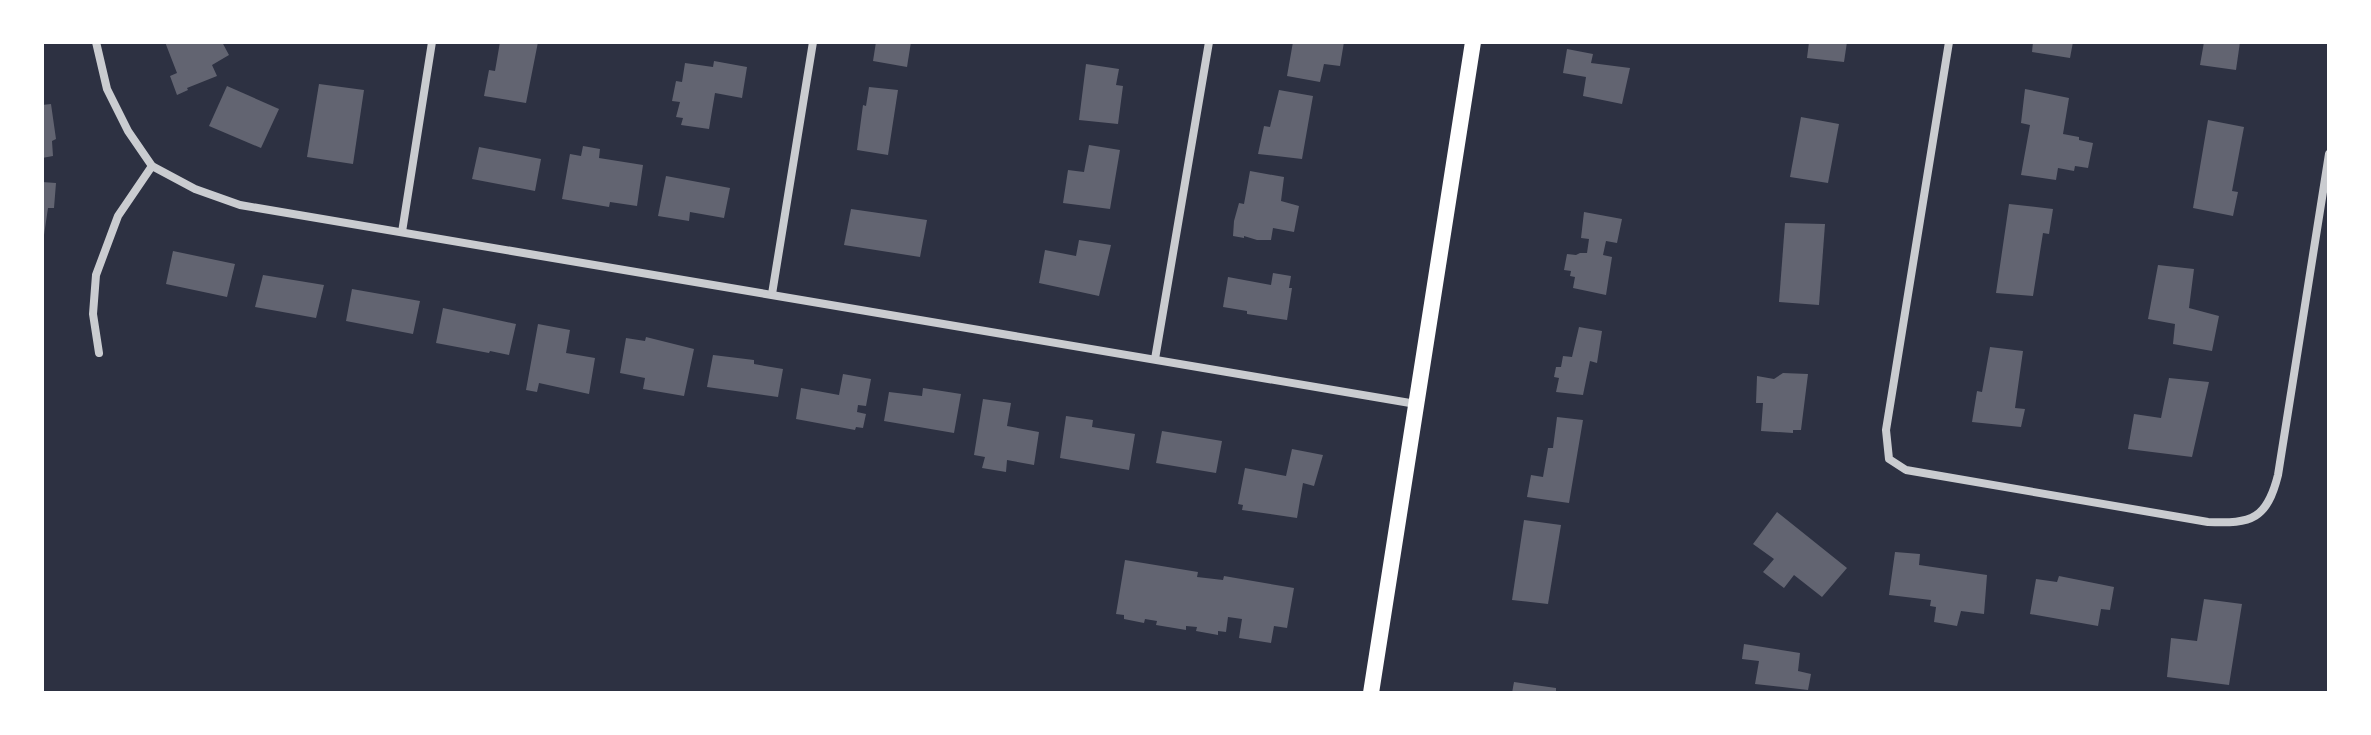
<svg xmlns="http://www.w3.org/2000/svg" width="2371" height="735" viewBox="0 0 2371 735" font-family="Barlow,sans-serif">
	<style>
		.building { fill: #626471 }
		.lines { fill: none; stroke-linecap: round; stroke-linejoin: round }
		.minor { stroke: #caccd0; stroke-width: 8 }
		.secondary { stroke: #fff; stroke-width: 16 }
	</style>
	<rect width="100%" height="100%" fill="#2d3142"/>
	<g class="building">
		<polygon points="165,42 222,42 229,55 212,65 217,76 187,88 188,90 177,95 170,76 177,73"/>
		<polygon points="500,42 538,42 526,103 484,96 489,70 495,71"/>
		<polygon points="876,42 911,42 907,67 873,61"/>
		<polygon points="1293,42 1344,42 1340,66 1324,64 1320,82 1287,76"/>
		<polygon points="1809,42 1847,42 1844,62 1807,58"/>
		<polygon points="2033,42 2073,42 2070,58 2032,52"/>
		<polygon points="2204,42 2240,42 2236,70 2200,65"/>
		<polygon points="1567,49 1593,54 1591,63 1630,68 1622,104 1583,96 1586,77 1563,73"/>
		<polygon points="714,61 747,67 742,98 715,93 709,129 681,125 683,118 676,117 680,102 672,101 676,81 682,82 685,63 713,67"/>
		<polygon points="1086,64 1119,69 1116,85 1123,86 1118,124 1079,120"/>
		<polygon points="319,84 364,90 353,164 307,157"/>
		<polygon points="227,86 279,109 261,148 209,126"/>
		<polygon points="869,87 898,90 888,155 857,150 863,105 866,106"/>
		<polygon points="2025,89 2069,98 2063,134 2079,137 2079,140 2093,143 2088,168 2075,166 2074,171 2058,168 2056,180 2021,175 2030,125 2021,123"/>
		<polygon points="1279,90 1313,96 1302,159 1258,154 1264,126 1270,127"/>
		<polygon points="51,104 56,139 52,141 53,156 42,158 42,105"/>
		<polygon points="1801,117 1839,124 1828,183 1790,177"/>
		<polygon points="2208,120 2244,127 2232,191 2238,192 2233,216 2193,208"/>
		<polygon points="1089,145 1120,150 1110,209 1063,203 1068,170 1084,172"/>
		<polygon points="583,146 600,149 599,158 643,165 637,206 610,202 609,207 562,199 570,154 581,156"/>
		<polygon points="479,147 541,159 535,191 472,179"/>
		<polygon points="1250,171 1284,177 1281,201 1299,206 1294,232 1273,228 1271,240 1257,240 1244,236 1244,238 1233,236 1234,221 1239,203 1244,204"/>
		<polygon points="666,176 730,188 724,218 690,212 689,221 658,216"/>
		<polygon points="42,182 56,183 54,208 48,208 44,235 42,235"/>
		<polygon points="2009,204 2053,209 2049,234 2043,233 2033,296 1996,293"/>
		<polygon points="851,209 927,220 920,257 844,245"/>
		<polygon points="1584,212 1622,219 1617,243 1606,241 1603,255 1612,257 1606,295 1573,288 1575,277 1570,276 1571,271 1564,270 1567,254 1576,255 1580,253 1587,253 1589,239 1581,238"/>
		<polygon points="1785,223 1825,224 1819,305 1779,302"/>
		<polygon points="1079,240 1111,245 1099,296 1039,283 1045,250 1076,256"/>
		<polygon points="173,251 235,264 227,297 166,284"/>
		<polygon points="2158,265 2194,269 2189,308 2219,316 2212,351 2173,344 2175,324 2148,319"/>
		<polygon points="1273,273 1291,276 1289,288 1292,288 1287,320 1247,314 1247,311 1223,307 1228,277 1271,285"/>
		<polygon points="263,275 324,285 316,318 255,307"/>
		<polygon points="352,289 420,301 413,334 346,321"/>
		<polygon points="443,308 516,324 509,355 490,351 489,353 436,343"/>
		<polygon points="538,324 570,330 566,353 595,358 589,394 539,383 537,392 526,390"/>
		<polygon points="1579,327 1602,331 1597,363 1590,361 1583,395 1556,392 1559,378 1554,377 1556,367 1561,367 1563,356 1572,357"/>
		<polygon points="646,337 694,349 684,396 643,389 645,378 620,373 626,338 645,341"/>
		<polygon points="1990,347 2023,351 2015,408 2025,409 2021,427 1972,422 1977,391 1982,392"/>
		<polygon points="713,355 754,360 754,364 783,369 778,397 707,387"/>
		<polygon points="1783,373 1808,374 1801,430 1793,430 1793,433 1761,431 1763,403 1756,403 1757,376 1774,379"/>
		<polygon points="843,374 871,379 866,406 858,405 857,412 866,414 863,428 856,427 855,430 796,419 801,388 839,395"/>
		<polygon points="2169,378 2209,382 2192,457 2128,449 2134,414 2161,418"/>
		<polygon points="923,388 961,394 954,433 884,421 889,392 922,396"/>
		<polygon points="983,399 1011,403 1007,426 1039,432 1034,465 1007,460 1006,472 982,468 985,457 974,455"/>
		<polygon points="1066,416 1093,420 1092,427 1135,434 1129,470 1060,458"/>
		<polygon points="1557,417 1583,420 1569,503 1527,497 1531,475 1543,477 1548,448 1553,448"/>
		<polygon points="1162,431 1222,441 1216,473 1156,463"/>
		<polygon points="1292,449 1323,455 1314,486 1303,483 1297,518 1242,510 1243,505 1238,504 1245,468 1286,476"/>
		<polygon points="1777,512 1847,568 1822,597 1794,575 1784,588 1763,572 1774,559 1753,544"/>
		<polygon points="1524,520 1561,525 1548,604 1512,600"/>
		<polygon points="1895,552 1920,554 1919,565 1987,575 1984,614 1961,611 1957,626 1934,622 1936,607 1930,606 1931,600 1889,595"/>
		<polygon points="1125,560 1198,572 1197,577 1223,580 1224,576 1294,588 1287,628 1274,626 1271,643 1239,638 1242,619 1228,617 1226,632 1218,631 1218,635 1196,631 1197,627 1186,626 1186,630 1156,625 1157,621 1145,619 1144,623 1124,619 1124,615 1116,614"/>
		<polygon points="2059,576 2114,587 2110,610 2101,609 2098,626 2030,614 2036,579 2057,582"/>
		<polygon points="2204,599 2242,604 2229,685 2167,677 2171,638 2197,641"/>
		<polygon points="1744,644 1800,653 1798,671 1811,674 1808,690 1755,684 1759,661 1742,659"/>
		<polygon points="1514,682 1556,688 1556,693 1512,693"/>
	</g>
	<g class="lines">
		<g class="minor">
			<polyline points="96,42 107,89 128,131 152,166 195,189 240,205 1416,404"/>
			<path d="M1949 42 1886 430 1889 459 1906 470 2208 522C2252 524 2267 519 2278 475L2329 154"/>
			<polyline points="402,232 432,42"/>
			<polyline points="772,294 813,42"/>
			<polyline points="99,353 93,314 96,275 118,216 152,166"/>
			<polyline points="1155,359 1209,42"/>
		</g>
		<polyline class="secondary" points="1371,693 1473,42"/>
	</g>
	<rect width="2371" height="735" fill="none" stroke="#ffffff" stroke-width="88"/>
</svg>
